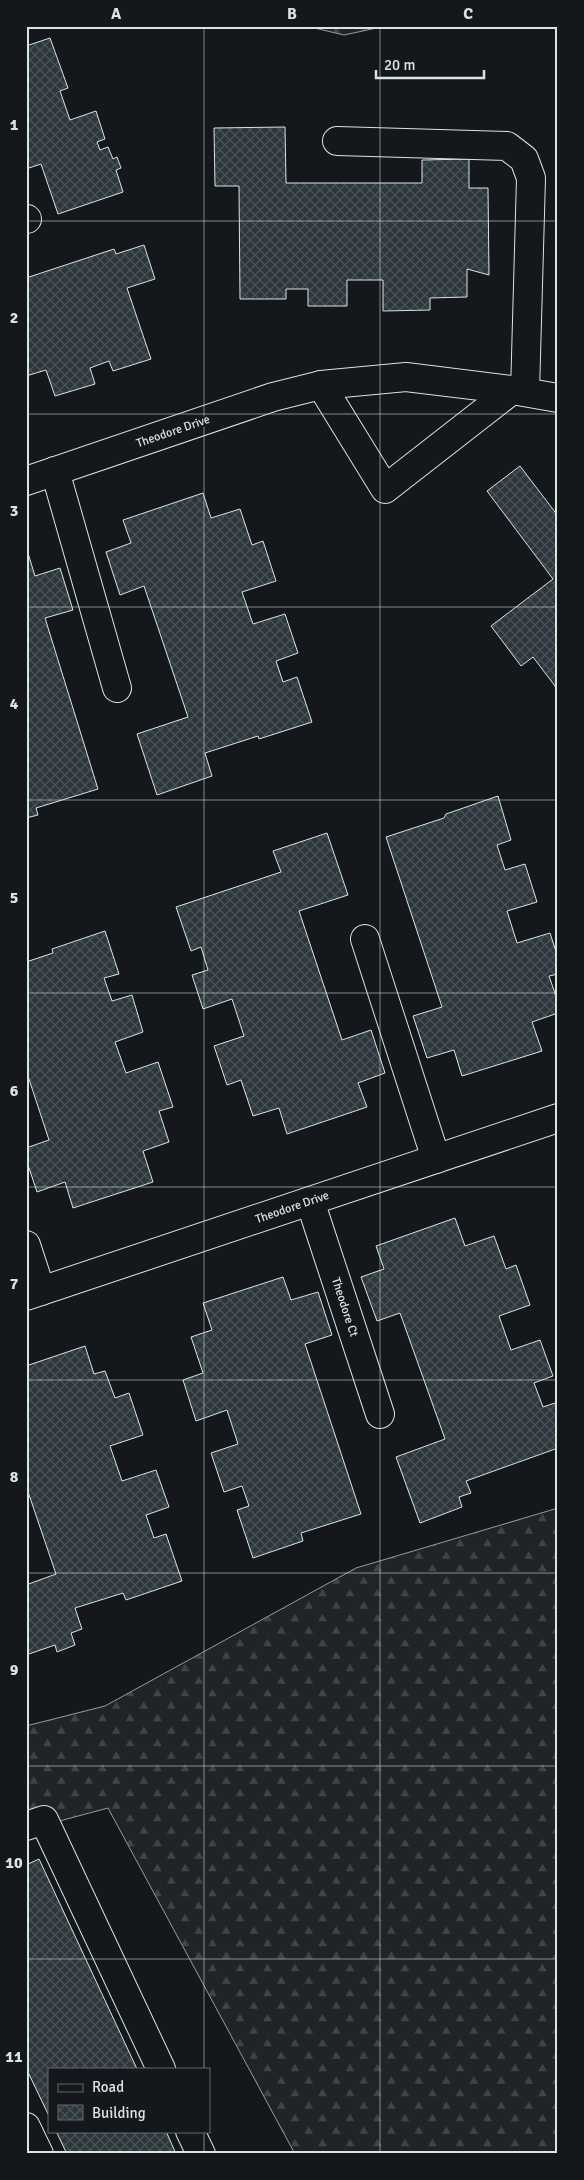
<svg xmlns="http://www.w3.org/2000/svg" width="584" height="2180" viewBox="0 0 584 2180" font-family="Signika,sans-serif">
	<style>
		.forest { fill: url(#forest-firs); stroke: #939e99 }
		.building { fill: url(#building-cross-hatch); stroke: #d8e6dc }
		.lines { fill: none; stroke-linecap: round; stroke-linejoin: round }
		.minor-casing { stroke: #d8e6dc; stroke-width: 30 }
		.minor { stroke: #14181c; stroke-width: 28 }
		.grid { fill: none; stroke: #d8e6dc; stroke-width: 1; stroke-opacity: 0.55 }
		.labels { text-anchor: middle; stroke-width: 4; stroke-linejoin: round; paint-order: stroke }
		.street-label { font-size: 12px; fill: #d8e6dc; stroke: #14181c }
		.neatline { fill: none; stroke: #d8e6dc; stroke-width: 2 }
		.grid-label { font-size: 16px; text-anchor: middle; font-weight: bold; fill: #d8e6dc }
	</style>
	<defs>
		<pattern id="forest-firs" width="22" height="20" patternUnits="userSpaceOnUse" patternTransform="scale(1.25)"><rect width="22" height="20" fill="#202428"/><path d="M5 1l3.5 6h-7zM16 11l3.5 6h-7z" fill="#404447"/></pattern>
		<pattern id="building-cross-hatch" width="8" height="8" patternUnits="userSpaceOnUse" patternTransform="scale(1.25)"><rect width="8" height="8" fill="#2c363c"/><path d="M0 0l8 8M0 8l8-8" fill="none" stroke="#4a5358"/></pattern>
	</defs>
	<rect width="100%" height="100%" fill="#14181c"/>
	<g class="forest">
		<polygon points="306,26 386,26 344,35"/>
		<polygon points="558,1508 558,2154 295,2154 108,1808 26,1830 26,1726 105,1706 356,1568"/>
	</g>
	<g class="building">
		<polygon points="50,38 68,88 60,91 70,120 96,111 105,139 97,142 100,150 108,147 113,159 117,157 121,168 116,170 123,192 58,214 41,164 26,169 26,46"/>
		<polygon points="285,127 286,183 422,183 422,160 469,159 469,188 488,188 489,275 467,269 467,297 430,298 430,310 383,311 383,280 347,280 347,306 308,306 308,289 286,289 286,299 240,299 239,186 215,186 214,128"/>
		<polygon points="144,245 155,279 127,288 151,359 113,371 109,361 90,368 95,384 55,396 46,370 26,376 26,278 114,249 116,254"/>
		<polygon points="520,466 558,516 558,690 533,657 521,666 491,626 553,579 487,491"/>
		<polygon points="203,493 211,518 240,509 252,545 263,541 276,581 242,592 253,624 285,614 298,653 276,661 283,682 297,677 312,722 259,739 258,736 205,753 212,776 157,795 137,734 188,717 144,586 120,595 106,552 131,543 123,520"/>
		<polygon points="27,550 35,576 60,568 73,610 45,618 98,789 36,808 38,815 26,818"/>
		<polygon points="498,796 511,840 497,845 505,870 525,864 537,902 507,911 517,943 550,933 558,958 558,974 549,976 558,1002 558,1013 532,1022 542,1051 462,1076 454,1050 427,1058 413,1016 442,1007 386,837 444,818 446,814"/>
		<polygon points="327,833 348,895 299,911 342,1040 371,1030 385,1073 358,1083 367,1107 287,1134 279,1108 253,1116 241,1080 227,1085 214,1046 244,1036 232,999 203,1009 192,975 208,970 201,947 191,951 176,907 281,872 273,851"/>
		<polygon points="105,931 119,974 104,978 112,1001 132,995 143,1032 115,1042 126,1073 158,1062 173,1107 159,1111 169,1142 143,1151 153,1182 73,1208 65,1182 37,1192 26,1159 26,1148 49,1140 26,1070 26,962 53,953 52,949"/>
		<polygon points="455,1218 465,1246 494,1236 506,1269 516,1265 530,1305 499,1316 511,1350 540,1340 553,1376 534,1383 543,1407 558,1402 558,1448 466,1481 471,1493 459,1497 462,1507 420,1523 396,1457 445,1439 400,1313 377,1321 361,1277 384,1269 376,1246"/>
		<polygon points="283,1277 291,1300 318,1292 332,1335 305,1344 361,1514 301,1533 303,1541 253,1558 237,1510 249,1506 242,1486 224,1492 211,1453 238,1444 227,1410 196,1421 183,1380 203,1373 191,1337 212,1330 203,1303"/>
		<polygon points="85,1346 94,1374 105,1371 115,1398 129,1393 143,1435 110,1446 122,1481 156,1470 169,1507 146,1515 154,1538 166,1534 182,1581 126,1600 123,1593 75,1608 82,1629 71,1633 75,1645 57,1652 55,1645 26,1655 26,1585 56,1574 26,1486 26,1366"/>
		<polygon points="39,1859 137,2069 49,2069 49,2116 26,2068 26,1865"/>
		<polygon points="56,2131 166,2131 176,2154 67,2154"/>
	</g>
	<g class="lines">
		<defs>
			<g id="minor">
				<polyline points="337,141 507,146 524,159 531,178 525,392"/>
				<polyline points="26,219 27,219"/>
				<polyline points="321,385 385,489 512,390"/>
				<polyline points="55,471 117,688"/>
				<polyline points="26,481 273,397 321,385 406,377 512,390 558,398"/>
				<polyline points="365,939 436,1159"/>
				<polyline points="310,1201 380,1414"/>
				<polyline points="26,1245 41,1291"/>
				<polyline points="26,1296 558,1118"/>
				<polyline points="26,1826 44,1820 161,2069"/>
				<polyline points="26,2127 39,2154"/>
				<polyline points="190,2131 201,2154"/>
			</g>
		</defs>
		<use href="#minor" class="minor-casing"/>
		<use href="#minor" class="minor"/>
	</g>
	<path class="grid" d="M204 26V2069M380 26V2154M26 221H558M26 414H558M26 607H558M26 800H558M26 993H558M26 1187H558M26 1380H558M26 1573H558M26 1766H558M26 1959H558M204 2131V2154"/>
	<g class="labels">
		<g class="street-label">
			<text transform="translate(173 431) rotate(-19)" y="4">Theodore Drive</text>
			<text transform="translate(292 1207) rotate(-19)" y="4">Theodore Drive</text>
			<text transform="translate(345 1307) rotate(72)" y="4">Theodore Ct</text>
		</g>
	</g>
	<rect width="584" height="2180" fill="none" stroke="#14181c" stroke-width="55"/>
	<rect x="48" y="2068" width="162" height="65" fill="#14181c" stroke="#626a69"/>
	<rect x="58" y="2084" width="25" height="8" fill="#14181c" stroke="#626a69"/>
	<text x="92" y="2092" font-size="15" fill="#d8e6dc">Road</text>
	<rect x="58" y="2105" width="25" height="15" fill="url(#building-cross-hatch)" stroke="#626a69"/>
	<text x="92" y="2118" font-size="15" fill="#d8e6dc">Building</text>
	<path d="M376 70v8h108v-8" fill="none" stroke="#d8e6dc" stroke-width="2.5"/>
	<text x="384" y="70" font-size="15" fill="#d8e6dc" stroke="#14181c" stroke-width="4" paint-order="stroke">20 m</text>
	<rect x="28" y="28" width="528" height="2124" class="neatline"/>
	<g class="grid-label">
		<text x="116" y="19">A</text>
		<text x="292" y="19">B</text>
		<text x="468" y="19">C</text>
		<text x="14" y="130">1</text>
		<text x="14" y="323">2</text>
		<text x="14" y="516">3</text>
		<text x="14" y="709">4</text>
		<text x="14" y="903">5</text>
		<text x="14" y="1096">6</text>
		<text x="14" y="1289">7</text>
		<text x="14" y="1482">8</text>
		<text x="14" y="1675">9</text>
		<text x="14" y="1868">10</text>
		<text x="14" y="2062">11</text>
	</g>
</svg>
